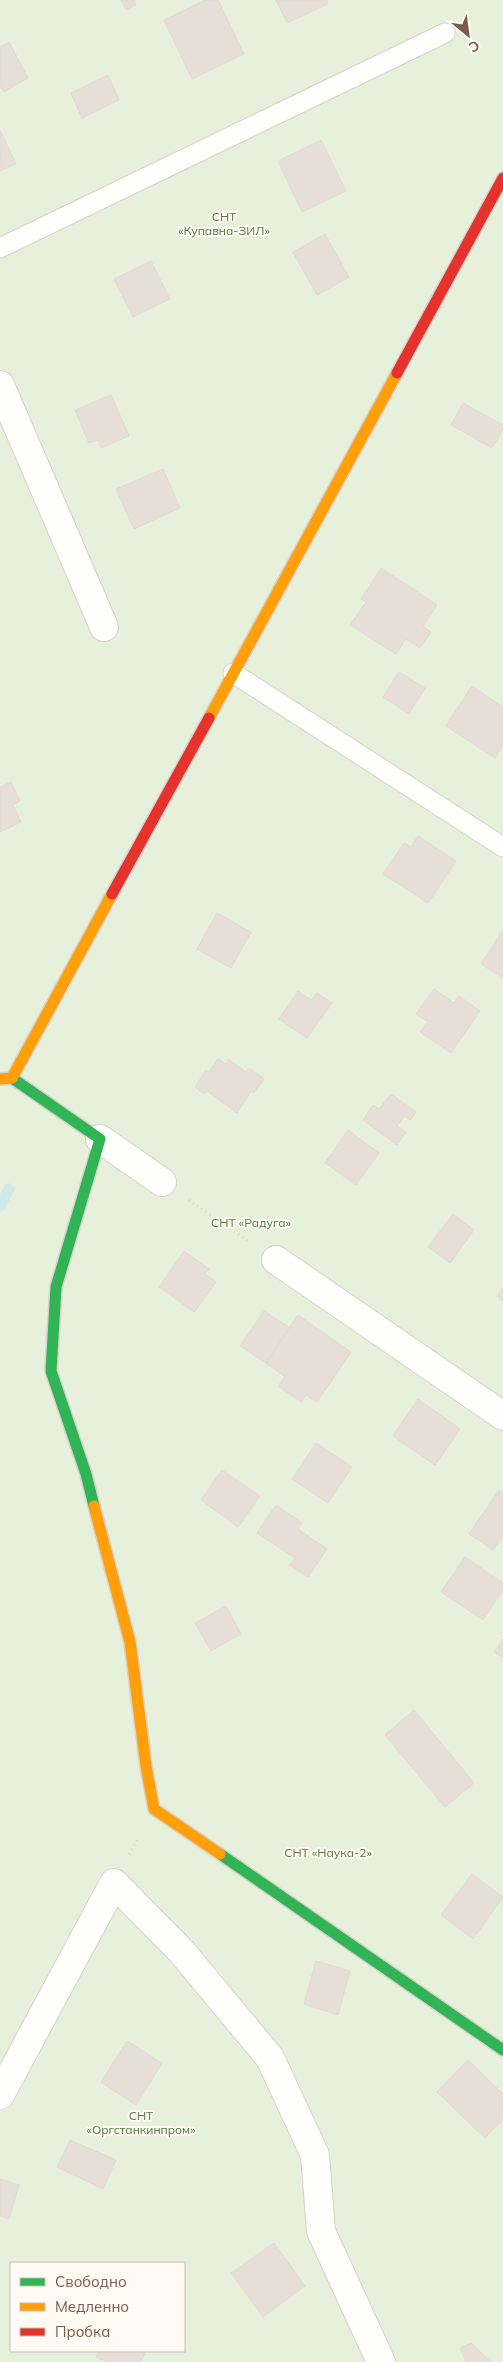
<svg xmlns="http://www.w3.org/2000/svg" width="503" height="2362" viewBox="0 0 503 2362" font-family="Mulish,sans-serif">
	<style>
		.green { fill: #e7f0db; fill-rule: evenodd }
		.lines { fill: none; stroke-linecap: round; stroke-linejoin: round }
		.stream { stroke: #d0e8ea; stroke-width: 11 }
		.building { fill: #e6ded7; stroke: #e2d8d2 }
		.lane-casing { stroke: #d7d1cb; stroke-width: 21 }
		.street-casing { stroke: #d7d1cb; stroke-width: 30 }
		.fast-casing { stroke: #d9d2cb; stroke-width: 14 }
		.slow-casing { stroke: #d9d2cb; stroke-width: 14 }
		.jam-casing { stroke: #d9d2cb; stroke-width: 14 }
		.path { stroke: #dcd5d0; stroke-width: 3; stroke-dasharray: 1 4; stroke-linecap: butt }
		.lane { stroke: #fefefd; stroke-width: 19 }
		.street { stroke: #fefefd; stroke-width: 28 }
		.fast { stroke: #30b455; stroke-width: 11 }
		.slow { stroke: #ff9f0a; stroke-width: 11 }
		.jam { stroke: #e5322d; stroke-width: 11 }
		.labels { text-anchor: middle; stroke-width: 4; stroke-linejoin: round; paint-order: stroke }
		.park-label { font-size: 12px; fill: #537a41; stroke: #fffaf3 }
	</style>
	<rect width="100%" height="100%" fill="#f9f5f0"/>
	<path class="green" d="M0 0H503V2362H0ZM11 2263H184V2351H11Z"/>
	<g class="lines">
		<polyline class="stream" points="0,1206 9,1189"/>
	</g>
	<g class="building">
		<polygon points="121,0 134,0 136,5 126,10"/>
		<polygon points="205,0 218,0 244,54 192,79 164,20"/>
		<polygon points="276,0 327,0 328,4 287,23"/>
		<polygon points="9,42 28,78 4,92 0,85 0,47"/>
		<polygon points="108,75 119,100 82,118 71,93"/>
		<polygon points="0,130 16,164 0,171"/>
		<polygon points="321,140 346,191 302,212 278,161"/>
		<polygon points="325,234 349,277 317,295 293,252"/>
		<polygon points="151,261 170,299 133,317 114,279"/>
		<polygon points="111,395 129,436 101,448 98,440 89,443 75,410"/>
		<polygon points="463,403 503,425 503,429 492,448 451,425"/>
		<polygon points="163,469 180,508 134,529 116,489"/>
		<polygon points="381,568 437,605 423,626 431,632 420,648 406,639 396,654 350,625 366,602 361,599"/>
		<polygon points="399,672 425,688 409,714 383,697"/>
		<polygon points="472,686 503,707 503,745 495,758 446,726"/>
		<polygon points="11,782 20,801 13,805 21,822 0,832 0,787"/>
		<polygon points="418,836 456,861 428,903 383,874 404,843 411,847"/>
		<polygon points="217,913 251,932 231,968 197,949"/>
		<polygon points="503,930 503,978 481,964"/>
		<polygon points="434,989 454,1003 459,996 480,1011 451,1053 420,1032 428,1022 416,1014"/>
		<polygon points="298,991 311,1000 317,993 332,1003 307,1038 279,1019"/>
		<polygon points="218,1059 226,1064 228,1059 246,1072 249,1068 264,1079 254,1093 251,1091 237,1113 207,1091 204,1094 195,1087 206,1070 209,1072"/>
		<polygon points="391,1094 416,1112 410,1120 404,1116 397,1126 406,1132 397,1145 363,1120 373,1105 379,1109"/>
		<polygon points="348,1130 379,1153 356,1185 325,1163"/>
		<polygon points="453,1214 474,1230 450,1263 428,1247"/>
		<polygon points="184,1251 209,1269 205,1274 216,1282 194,1312 159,1287"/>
		<polygon points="503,1288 503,1301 497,1296"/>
		<polygon points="264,1311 290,1328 266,1363 240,1346"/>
		<polygon points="298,1315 351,1352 317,1402 306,1395 301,1402 278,1386 285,1377 266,1363"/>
		<polygon points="418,1399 460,1429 435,1465 393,1436"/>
		<polygon points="316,1443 352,1467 328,1503 292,1479"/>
		<polygon points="222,1470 260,1496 238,1527 201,1500"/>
		<polygon points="499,1490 503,1493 503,1536 493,1550 469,1534"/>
		<polygon points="276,1505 302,1523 298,1529 327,1549 308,1577 290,1565 295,1558 257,1533"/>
		<polygon points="465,1557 503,1583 503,1590 483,1620 441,1592"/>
		<polygon points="226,1606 241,1634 211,1651 195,1623"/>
		<polygon points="503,1639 503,1658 494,1652"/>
		<polygon points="414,1710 474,1783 445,1807 385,1735"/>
		<polygon points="472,1874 503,1897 473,1939 441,1915"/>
		<polygon points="316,1961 350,1971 338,2015 304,2004"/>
		<polygon points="127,2041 162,2063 136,2105 101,2082"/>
		<polygon points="468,2060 503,2094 503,2119 485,2138 437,2092"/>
		<polygon points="70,2140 116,2160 103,2189 57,2167"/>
		<polygon points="0,2179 19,2185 9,2219 0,2216"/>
		<polygon points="274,2243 305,2286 263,2317 231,2273"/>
		<polygon points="471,2343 491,2362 466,2362 460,2348"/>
		<polygon points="99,2351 146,2351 141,2362 107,2362 96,2357"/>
	</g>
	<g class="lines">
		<defs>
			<g id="lane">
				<polyline points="0,248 445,33"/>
				<polyline points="233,673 503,847"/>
			</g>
			<g id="street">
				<polyline points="0,385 104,627"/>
				<polyline points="100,1139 162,1182"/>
				<polyline points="276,1260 503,1416"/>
				<polyline points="0,2095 114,1883 182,1952 270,2058 315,2155 321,2231 381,2362"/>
			</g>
			<g id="fast">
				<polyline points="12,1078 100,1139 56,1287 51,1371 86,1474 94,1506"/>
				<polyline points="220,1854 503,2050"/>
			</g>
			<g id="slow">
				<polyline points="209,718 397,373"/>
				<polyline points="0,1079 12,1078 112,894"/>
				<polyline points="94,1506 130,1642 146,1766 154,1809 220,1854"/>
			</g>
			<g id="jam">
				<polyline points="397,373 503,178"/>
				<polyline points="112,894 209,718"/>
			</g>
		</defs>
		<use href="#lane" class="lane-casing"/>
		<use href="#street" class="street-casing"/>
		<use href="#fast" class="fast-casing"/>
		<use href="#slow" class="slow-casing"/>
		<use href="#jam" class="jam-casing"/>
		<g class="path">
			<polyline points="189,1200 248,1241"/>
			<polyline points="129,1854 138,1838"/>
		</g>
		<use href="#lane" class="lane"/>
		<use href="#street" class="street"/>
		<use href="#fast" class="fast"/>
		<use href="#slow" class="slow"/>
		<use href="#jam" class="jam"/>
	</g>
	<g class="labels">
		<g class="park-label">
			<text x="224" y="221">СНТ<tspan x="224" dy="14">«Купавна-ЗИЛ»</tspan></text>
			<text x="251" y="1227">СНТ «Радуга»</text>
			<text x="328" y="1857">СНТ «Наука-2»</text>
			<text x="141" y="2120">СНТ<tspan x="141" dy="14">«Оргстанкинпром»</tspan></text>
		</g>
	</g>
	<rect x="10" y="2262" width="175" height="90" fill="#fffaf3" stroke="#cabbb1"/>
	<rect x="20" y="2278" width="25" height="8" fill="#30b455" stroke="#cabbb1"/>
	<text x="55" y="2287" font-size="15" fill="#7a5c4d">Свободно</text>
	<rect x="20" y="2303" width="25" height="8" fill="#ff9f0a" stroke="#cabbb1"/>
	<text x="55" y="2312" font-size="15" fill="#7a5c4d">Медленно</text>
	<rect x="20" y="2328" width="25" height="8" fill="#e5322d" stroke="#cabbb1"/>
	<text x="55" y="2337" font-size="15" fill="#7a5c4d">Пробка</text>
	<g transform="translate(468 35) rotate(151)" stroke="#fffaf3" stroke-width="4" paint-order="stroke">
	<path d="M0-4L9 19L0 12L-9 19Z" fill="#7a5c4d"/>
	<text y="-8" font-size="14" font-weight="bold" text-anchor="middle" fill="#7a5c4d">С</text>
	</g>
</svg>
